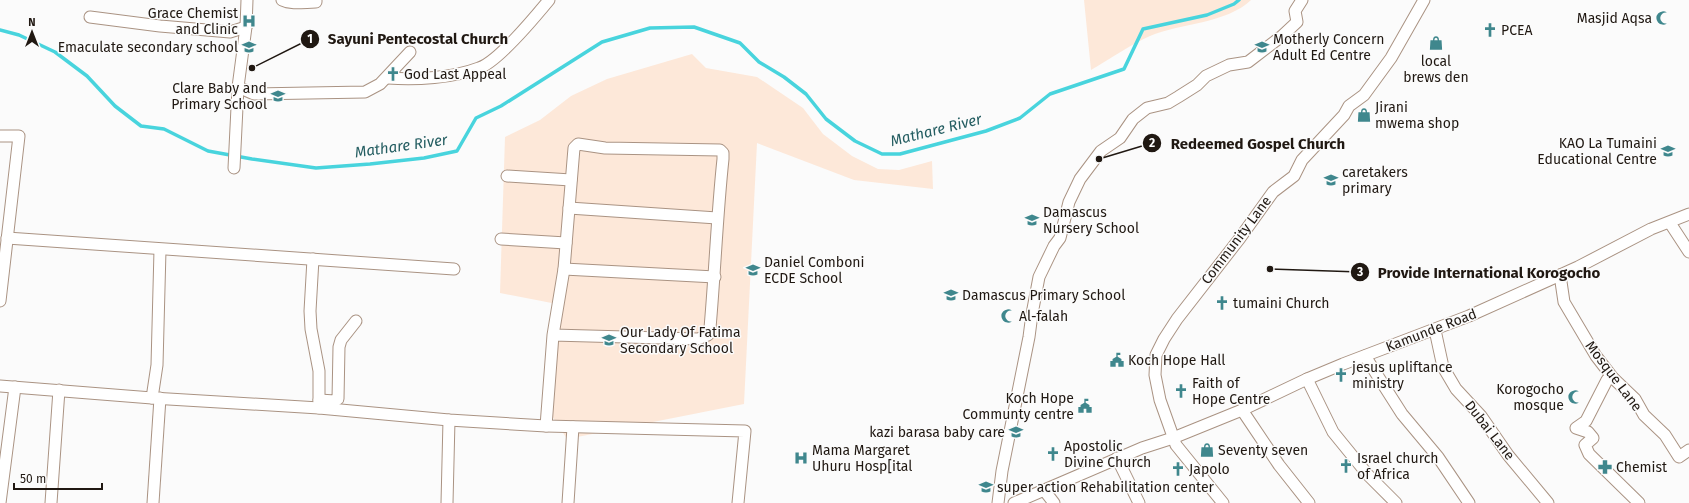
<svg xmlns="http://www.w3.org/2000/svg" width="1689" height="503" viewBox="0 0 1689 503" font-family="'Fira Sans',sans-serif">
	<style>
		.green { fill: #fde8d9 }
		.lines { fill: none; stroke-linecap: round; stroke-linejoin: round }
		.stream { stroke: #48d4dd; stroke-width: 3.5 }
		.minor-casing { stroke: #aa9383; stroke-width: 13 }
		.minor { stroke: #fff; stroke-width: 11 }
		.labels { text-anchor: middle; stroke-width: 3; stroke-linejoin: round; paint-order: stroke }
		.poi-label { font-size: 14px; fill: #201812; stroke: #fbfbfb; text-anchor: start }
		.street-label { font-size: 14px; fill: #201812; stroke: #fbfbfb }
		.water-label { font-size: 15px; font-style: italic; fill: #245d61; stroke: #fbfbfb }
		.leader { fill: none; stroke: #201812; stroke-width: 1.5 }
		.callout-dot { fill: #201812; stroke: #fbfbfb; stroke-width: 1.5 }
		.mark-label { font-size: 12px; text-anchor: middle; font-weight: bold; fill: #fff }
		.callout-label { font-size: 15px; text-anchor: middle; font-weight: bold; fill: #201812; stroke: #fbfbfb; stroke-width: 3; stroke-linejoin: round; paint-order: stroke }
	</style>
	<rect width="100%" height="100%" fill="#fbfbfb"/>
	<g class="green">
		<path d="M1084 0H1251C1226 24 1180 23 1150 36 1130 45 1110 59 1091 70Z"/>
		<polygon points="692,54 706,68 757,77 803,108 823,134 852,156 878,169 899,170 932,161 933,189 854,180 757,143 744,404 567,439 545,405 562,305 500,293 505,137 540,120 571,96 607,79"/>
	</g>
	<g class="lines">
		<polyline class="stream" points="0,30 19,35 55,52 87,76 115,106 141,126 164,129 208,151 252,159 316,168 370,164 424,158 457,151 476,118 501,106 602,42 650,28 694,27 740,43 759,62 784,77 806,94 826,119 855,141 882,154 900,154 986,131 1020,118 1050,94 1124,69 1143,29 1207,15 1234,4 1239,0"/>
		<defs>
			<g id="minor">
				<path d="M282 0C292 5 305 2 316 2V0"/>
				<polyline points="90,17 160,26 230,32 246,27"/>
				<path d="M388 78C416 80 453 78 479 68 498 62 535 17 549 0"/>
				<polyline points="238,87 254,94 365,92 380,84 410,52"/>
				<polyline points="0,136 19,136 0,301"/>
				<polyline points="234,168 238,87 246,27 247,0"/>
				<polyline points="507,176 571,180"/>
				<polyline points="569,208 717,218"/>
				<polyline points="1670,223 1689,252"/>
				<polyline points="7,238 454,269"/>
				<polyline points="501,239 566,243"/>
				<polyline points="313,259 310,311 311,329 319,371 319,408"/>
				<polyline points="564,269 715,277"/>
				<polyline points="1560,275 1564,302 1596,356 1613,378 1635,399 1644,415 1665,435 1679,457 1689,450"/>
				<polyline points="1435,330 1443,367 1456,389 1481,416 1508,455 1548,503"/>
				<polyline points="1365,356 1402,414 1438,457 1469,503"/>
				<polyline points="1613,378 1607,380 1586,421 1576,428 1588,432 1593,438 1585,445 1589,454 1639,503"/>
				<polyline points="1307,379 1333,432 1368,475 1396,503"/>
				<path d="M0 386 152 398 319 408 449 420 546 426 553 335 564 269 574 148 578 144 605 148 720 150 723 153V159C717 215 715 271 710 328L708 335 698 339 553 335"/>
				<polyline points="152,398 157,365 160,250"/>
				<polyline points="319,400 335,401 338,399 339,347 341,340 356,321"/>
				<polyline points="1242,410 1279,465 1309,503"/>
				<polyline points="546,426 745,431 738,503"/>
				<polyline points="1117,458 1139,503"/>
				<polyline points="1044,490 1054,503"/>
				<polyline points="0,503 15,387"/>
				<polyline points="51,503 59,390"/>
				<polyline points="153,503 160,398"/>
				<polyline points="447,503 449,420"/>
				<polyline points="568,503 573,427"/>
				<polyline points="998,503 1002,471 1029,337 1032,314 1039,277 1054,246 1060,238 1069,202 1080,179 1101,151 1120,138 1133,119 1147,108 1168,103 1178,97 1197,85 1206,76 1229,65 1248,62 1282,36 1297,22 1295,11 1302,0"/>
				<polyline points="1014,503 1142,448 1173,438 1242,410 1307,379 1343,364 1469,316 1578,267 1651,229 1689,214"/>
				<polyline points="1223,503 1176,445 1160,400 1155,375 1156,355 1164,339 1177,319 1240,238 1273,192 1294,176 1302,160 1344,115 1349,106 1364,95 1391,58 1424,0"/>
			</g>
		</defs>
		<use href="#minor" class="minor-casing"/>
		<use href="#minor" class="minor"/>
	</g>
	<defs>
		<symbol id="mosque-bare" viewBox="-9 -9 18 18"><path d="M3.5-4.9A6 6 0 1 0 3.5 4.9A5 5 0 1 1 3.5-4.9Z" fill="#3f878d" stroke="#fbfbfb" stroke-width="2.5" paint-order="stroke"/></symbol>
		<symbol id="hospital-bare" viewBox="-9 -9 18 18"><path d="M-5-5h3v3.5h4V-5h3V5h-3V1.5h-4V5h-3Z" fill="#3f878d" stroke="#fbfbfb" stroke-width="2.5" paint-order="stroke"/></symbol>
		<symbol id="church-bare" viewBox="-9 -9 18 18"><path d="M-1.2-6h2.4v3.5h3.3v2.4h-3.3V6h-2.4V-.1h-3.3v-2.4h3.3Z" fill="#3f878d" stroke="#fbfbfb" stroke-width="2.5" paint-order="stroke"/></symbol>
		<symbol id="shop-bare" viewBox="-9 -9 18 18"><path d="M-5-2.5h2.3a2.7 3.5 0 0 1 5.4 0H5L5.5 6h-11ZM-1.5-2.5h3a1.5 2.3 0 0 0-3 0Z" fill="#3f878d" stroke="#fbfbfb" stroke-width="2.5" paint-order="stroke"/></symbol>
		<symbol id="school-bare" viewBox="-9 -9 18 18"><path d="M0-5L7-2L0 1L-7-2ZM-4 1L0 2.5L4 1V4Q0 6-4 4Z" fill="#3f878d" stroke="#fbfbfb" stroke-width="2.5" paint-order="stroke"/></symbol>
		<symbol id="civic-bare" viewBox="-9 -9 18 18"><path d="M-.6-6.5H3V-4.5H.6V-3L4-1V1h2V6H-6V1h2V-1L-.6-3ZM-1.2 2.5V6h2.4V2.5Z" fill="#3f878d" stroke="#fbfbfb" stroke-width="2.5" paint-order="stroke"/></symbol>
		<symbol id="pharmacy-bare" viewBox="-9 -9 18 18"><path d="M-2-6h4v4h4v4h-4v4h-4v-4h-4v-4h4Z" fill="#3f878d" stroke="#fbfbfb" stroke-width="2.5" paint-order="stroke"/></symbol>
	</defs>
	<g fill-rule="evenodd">
		<use href="#mosque-bare" x="1653" y="8" width="20" height="20"/>
		<use href="#hospital-bare" x="239" y="11" width="20" height="20"/>
		<use href="#church-bare" x="1480" y="20" width="20" height="20"/>
		<use href="#shop-bare" x="1426" y="33" width="20" height="20"/>
		<use href="#school-bare" x="239" y="37" width="20" height="20"/>
		<use href="#school-bare" x="1252" y="37" width="20" height="20"/>
		<use href="#church-bare" x="383" y="64" width="20" height="20"/>
		<use href="#school-bare" x="268" y="86" width="20" height="20"/>
		<use href="#shop-bare" x="1354" y="105" width="20" height="20"/>
		<use href="#school-bare" x="1658" y="141" width="20" height="20"/>
		<use href="#school-bare" x="1321" y="170" width="20" height="20"/>
		<use href="#school-bare" x="1022" y="210" width="20" height="20"/>
		<use href="#school-bare" x="743" y="260" width="20" height="20"/>
		<use href="#school-bare" x="941" y="285" width="20" height="20"/>
		<use href="#church-bare" x="1212" y="293" width="20" height="20"/>
		<use href="#mosque-bare" x="998" y="306" width="20" height="20"/>
		<use href="#school-bare" x="599" y="330" width="20" height="20"/>
		<use href="#civic-bare" x="1107" y="350" width="20" height="20"/>
		<use href="#church-bare" x="1331" y="365" width="20" height="20"/>
		<use href="#church-bare" x="1171" y="381" width="20" height="20"/>
		<use href="#mosque-bare" x="1565" y="387" width="20" height="20"/>
		<use href="#civic-bare" x="1075" y="396" width="20" height="20"/>
		<use href="#school-bare" x="1006" y="422" width="20" height="20"/>
		<use href="#shop-bare" x="1197" y="440" width="20" height="20"/>
		<use href="#church-bare" x="1043" y="444" width="20" height="20"/>
		<use href="#hospital-bare" x="791" y="448" width="20" height="20"/>
		<use href="#church-bare" x="1336" y="456" width="20" height="20"/>
		<use href="#pharmacy-bare" x="1595" y="457" width="20" height="20"/>
		<use href="#church-bare" x="1168" y="459" width="20" height="20"/>
		<use href="#school-bare" x="976" y="477" width="20" height="20"/>
	</g>
	<g class="labels">
		<g class="poi-label">
			<text x="238" y="18" text-anchor="end">Grace Chemist<tspan x="238" dy="16">and Clinic</tspan></text>
			<text x="1652" y="23" text-anchor="end">Masjid Aqsa</text>
			<text x="1501" y="35">PCEA</text>
			<text x="1273" y="44">Motherly Concern<tspan x="1273" dy="16">Adult Ed Centre</tspan></text>
			<text x="238" y="52" text-anchor="end">Emaculate secondary school</text>
			<text x="1436" y="66" text-anchor="middle">local<tspan x="1436" dy="16">brews den</tspan></text>
			<text x="404" y="79">God Last Appeal</text>
			<text x="267" y="93" text-anchor="end">Clare Baby and<tspan x="267" dy="16">Primary School</tspan></text>
			<text x="1375" y="112">Jirani<tspan x="1375" dy="16">mwema shop</tspan></text>
			<text x="1657" y="148" text-anchor="end">KAO La Tumaini<tspan x="1657" dy="16">Educational Centre</tspan></text>
			<text x="1342" y="177">caretakers<tspan x="1342" dy="16">primary</tspan></text>
			<text x="1043" y="217">Damascus<tspan x="1043" dy="16">Nursery School</tspan></text>
			<text x="764" y="267">Daniel Comboni<tspan x="764" dy="16">ECDE School</tspan></text>
			<text x="962" y="300">Damascus Primary School</text>
			<text x="1233" y="308">tumaini Church</text>
			<text x="1019" y="321">Al-falah</text>
			<text x="620" y="337">Our Lady Of Fatima<tspan x="620" dy="16">Secondary School</tspan></text>
			<text x="1128" y="365">Koch Hope Hall</text>
			<text x="1352" y="372">jesus upliftance<tspan x="1352" dy="16">ministry</tspan></text>
			<text x="1192" y="388">Faith of<tspan x="1192" dy="16">Hope Centre</tspan></text>
			<text x="1564" y="394" text-anchor="end">Korogocho<tspan x="1564" dy="16">mosque</tspan></text>
			<text x="1074" y="403" text-anchor="end">Koch Hope<tspan x="1074" dy="16">Communty centre</tspan></text>
			<text x="1005" y="437" text-anchor="end">kazi barasa baby care</text>
			<text x="1064" y="451">Apostolic<tspan x="1064" dy="16">Divine Church</tspan></text>
			<text x="812" y="455">Mama Margaret<tspan x="812" dy="16">Uhuru Hosp[ital</tspan></text>
			<text x="1218" y="455">Seventy seven</text>
			<text x="1357" y="463">Israel church<tspan x="1357" dy="16">of Africa</tspan></text>
			<text x="1616" y="472">Chemist</text>
			<text x="1189" y="474">Japolo</text>
			<text x="997" y="492">super action Rehabilitation center</text>
		</g>
		<g class="street-label">
			<text transform="translate(1236 240) rotate(-53)" y="5">Community Lane</text>
			<text transform="translate(1431 330) rotate(-21)" y="5">Kamunde Road</text>
			<text transform="translate(1614 376) rotate(53)" y="5">Mosque Lane</text>
			<text transform="translate(1490 430) rotate(52)" y="5">Dubai Lane</text>
		</g>
		<g class="water-label">
			<text transform="translate(936 130) rotate(-14)" y="5">Mathare River</text>
			<text transform="translate(401 146) rotate(-8)" y="5">Mathare River</text>
		</g>
	</g>
	<path class="leader" d="M252 68L310 39M1099 159L1152 143M1270 269L1360 272"/>
	<g class="callout-dot">
		<circle cx="252" cy="68" r="4"/>
		<circle cx="1099" cy="159" r="4"/>
		<circle cx="1270" cy="269" r="4"/>
		<circle cx="310" cy="39" r="10"/>
		<circle cx="1152" cy="143" r="10"/>
		<circle cx="1360" cy="272" r="10"/>
	</g>
	<g class="mark-label">
		<text x="310" y="43">1</text>
		<text x="1152" y="147">2</text>
		<text x="1360" y="276">3</text>
	</g>
	<g class="callout-label">
		<text x="418" y="44">Sayuni Pentecostal Church</text>
		<text x="1258" y="149">Redeemed Gospel Church</text>
		<text x="1489" y="278">Provide International Korogocho</text>
	</g>
	<g transform="translate(32 32)" stroke="#fbfbfb" stroke-width="3" paint-order="stroke">
	<path d="M0-3L7 15L0 10L-7 15Z" fill="#201812"/>
	<text y="-6" font-size="11" font-weight="bold" text-anchor="middle" fill="#201812">N</text>
	</g>
	<path d="M14 483v6h88v-6" fill="none" stroke="#201812" stroke-width="2"/>
	<text x="20" y="483" font-size="12" fill="#201812" stroke="#fbfbfb" stroke-width="3" paint-order="stroke">50 m</text>
</svg>
